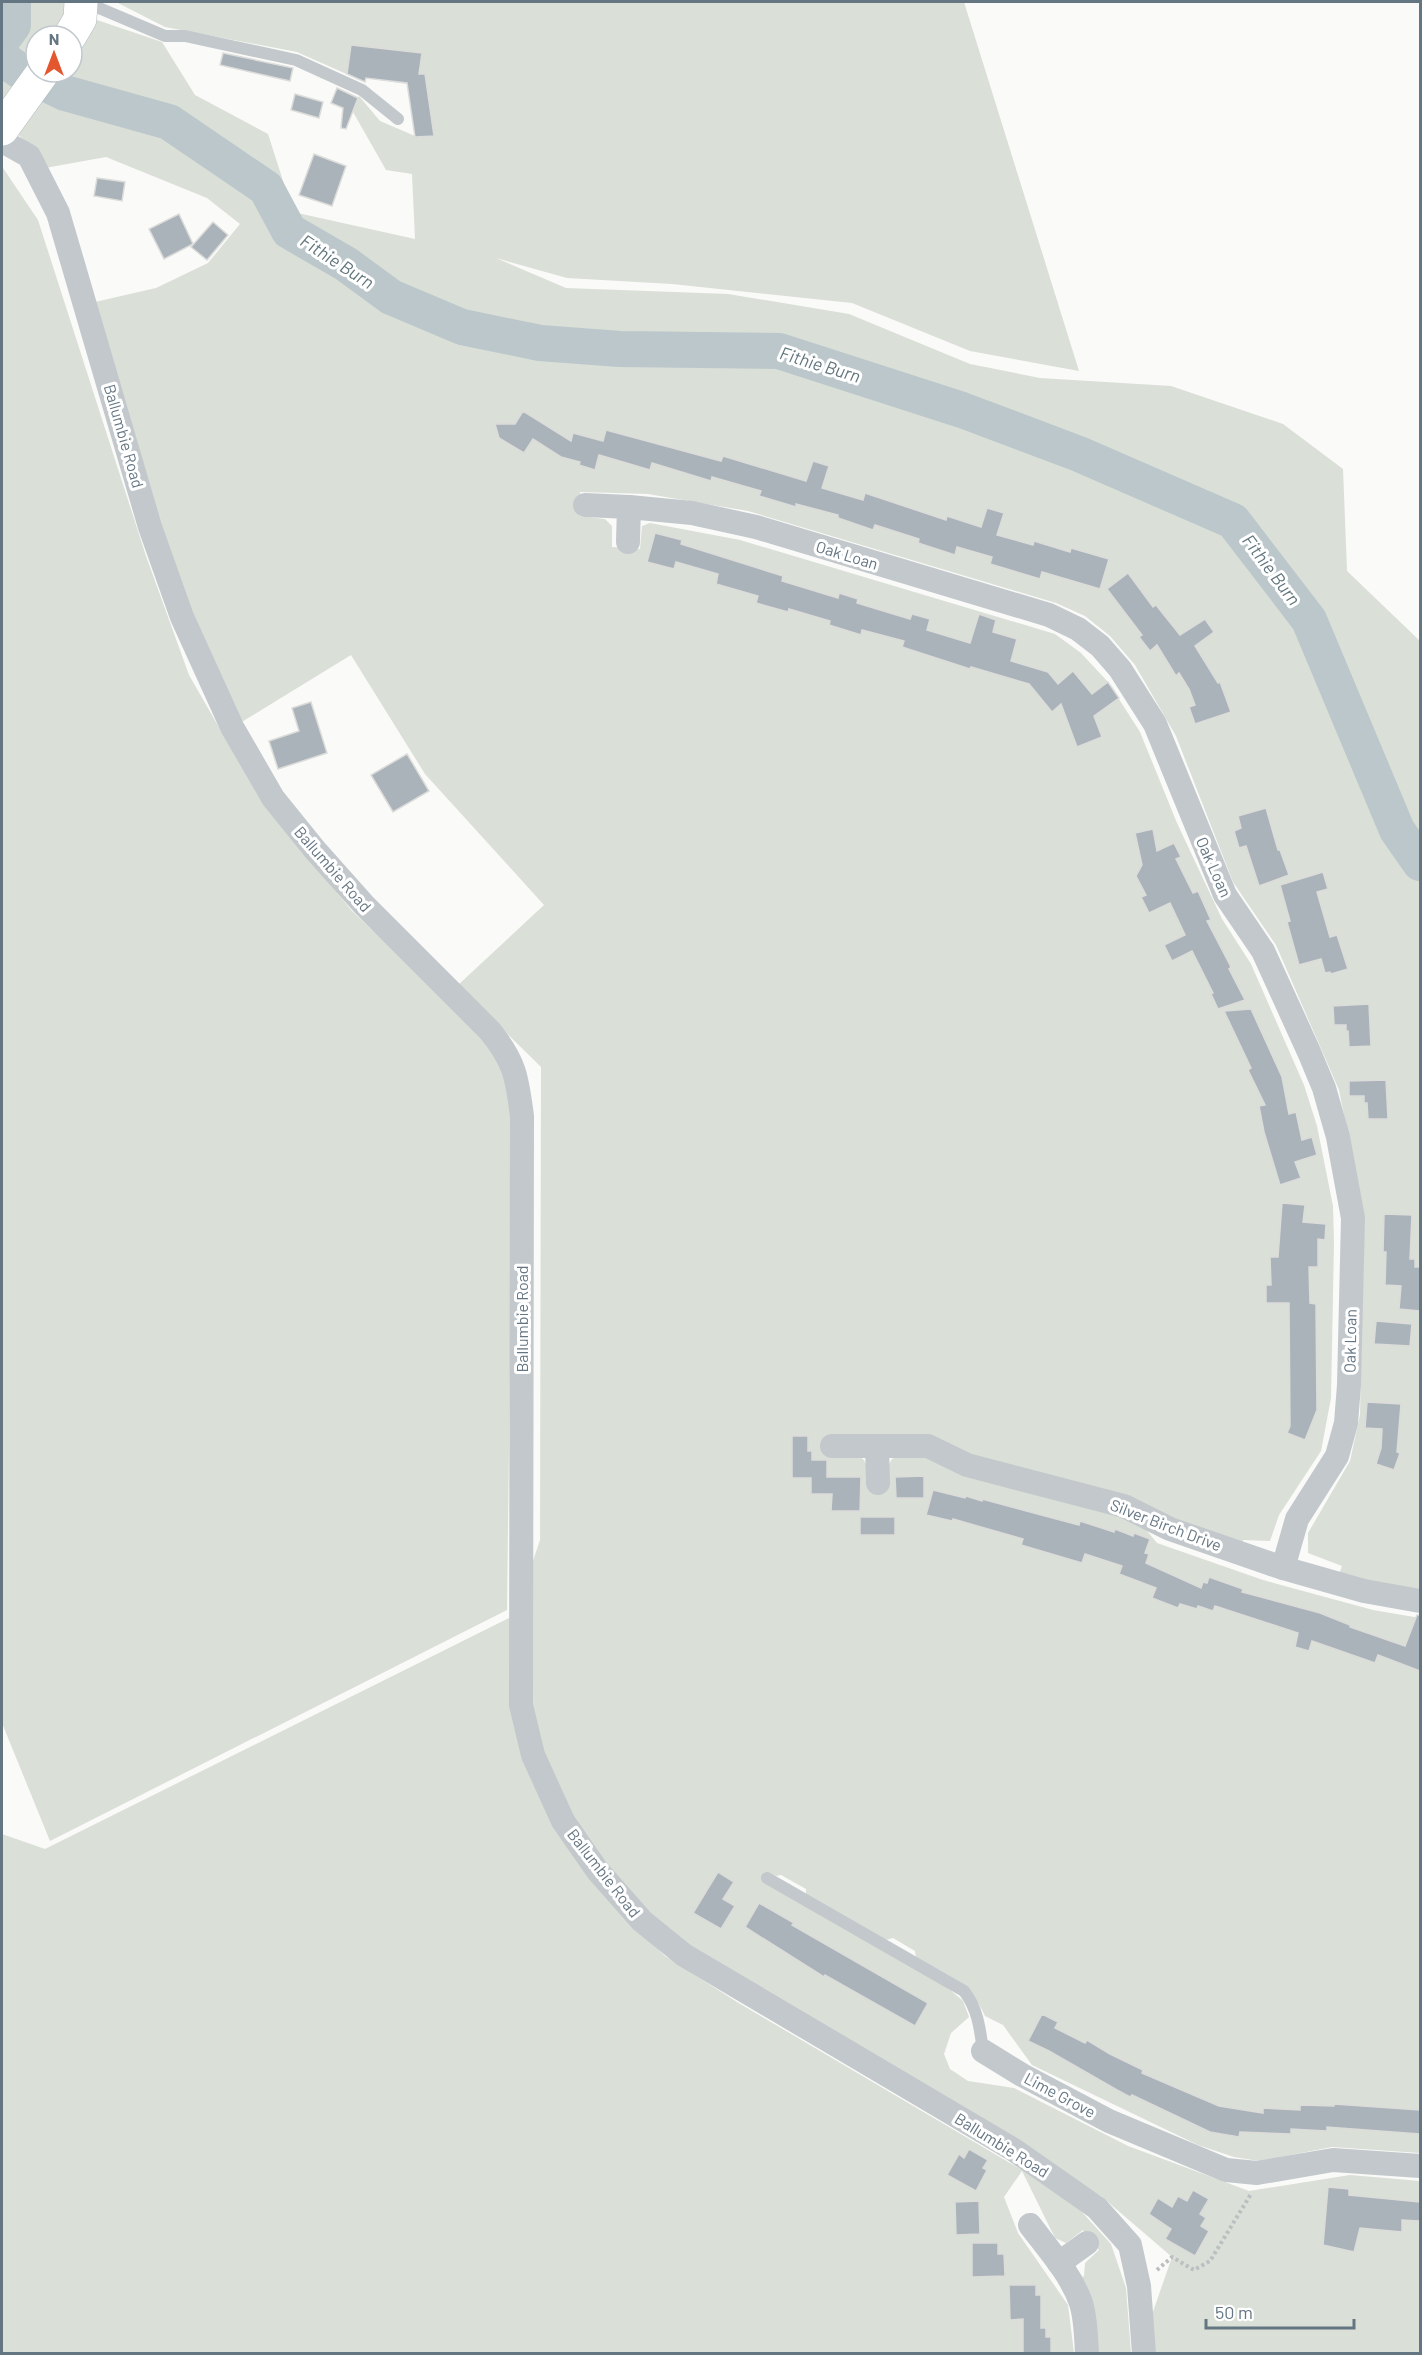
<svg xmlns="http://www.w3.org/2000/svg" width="1422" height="2355" viewBox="0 0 1422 2355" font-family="Barlow,sans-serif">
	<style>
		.green { fill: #dadfd7 }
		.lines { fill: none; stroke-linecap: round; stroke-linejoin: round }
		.river { stroke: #bbc7cb; stroke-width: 36 }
		.building { fill: #aab3b9; stroke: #dcdcda; stroke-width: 1.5 }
		.secondary-casing { stroke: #b3babf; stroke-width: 34 }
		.path { stroke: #bbbfc2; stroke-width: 4; stroke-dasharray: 3 3; stroke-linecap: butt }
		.lane { stroke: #c3c8cc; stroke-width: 12 }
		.street { stroke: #c3c8cc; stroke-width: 24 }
		.secondary { stroke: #fff; stroke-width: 33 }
		.labels { text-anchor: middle; stroke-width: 6; stroke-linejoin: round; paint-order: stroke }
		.street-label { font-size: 16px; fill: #657683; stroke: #fff }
		.water-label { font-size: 18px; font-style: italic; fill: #60757c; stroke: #fff }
	</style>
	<rect width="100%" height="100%" fill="#fafaf8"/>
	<g class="green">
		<polygon points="2,2 68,2 70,18 56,36 36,36 36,62 2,108"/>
		<path d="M116 2H964L1079 371 970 351 852 303 672 284 567 278 496 258 566 288 728 294 849 314 970 364 1040 378 1171 386 1283 424 1343 469 1347 571 1420 641V1592L1377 1585 1339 1574 1342 1566 1308 1553V1533L1350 1461 1360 1415 1364 1216 1339 1090 1276 945 1233 882 1176 736 1135 665 1110 636 1085 616 1056 603 748 511 648 494 580 492 579 516 605 519 612 526V547L640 549 642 526 650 523 740 540 1055 634 1081 653 1108 682 1140 732 1177 823 1222 919 1251 964 1304 1085 1317 1126 1333 1206 1334 1243 1331 1398 1321 1451 1279 1515 1270 1541 1243 1540 1242 1547 1144 1512 1131 1498 969 1457 929 1439 833 1438 832 1454C862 1456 866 1451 870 1484L887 1483 886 1469 892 1459 904 1453 934 1458 965 1473 1138 1520 1157 1543 1263 1580 1373 1610 1420 1618V2153L1332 2147 1259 2161 1234 2157 1198 2145 1032 2065 1003 2025 985 2016C970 1982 947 1975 916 1958L915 1951 893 1938 886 1940 806 1894V1889L781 1875 776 1876 770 1873 765 1881 948 1988 963 2001 969 2017 951 2033 944 2054 950 2069 968 2081 1014 2088 1128 2146 1249 2191 1350 2175 1420 2181V2353H1149L1147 2329 1172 2257 1101 2196 902 2071 686 1947 624 1892 614 1905 665 1956 737 2002 1022 2170 1081 2211 1111 2244 1126 2288 1131 2353H1097L1090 2301 1080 2279 1084 2276 1085 2263 1099 2250 1083 2230 1066 2243 1055 2238 1022 2171 1004 2197 1018 2233 1068 2305 1074 2353H2V1834L45 1849 515 1615 540 1540 541 1067 458 985 544 905 425 774 351 655 240 723C223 686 204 649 189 611 151 510 122 406 95 302L156 288 208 263 240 224 207 198 106 157 45 168 37 152 14 131 56 72H72V50L94 19 162 42 195 95 268 134 293 212 415 239 412 174 386 170 353 112 359 96 380 121 415 136 407 84 351 76 297 52 165 27Z"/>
		<polygon points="3,168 38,220 146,556 189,675 260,799 352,911 485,1037 507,1073 513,1116 507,1610 50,1841 2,1723"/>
	</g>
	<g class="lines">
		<g class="river">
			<polyline points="2,40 13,25 13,2"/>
			<polyline points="2,58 20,71 65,93 169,122 266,188 289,231 346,264 391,297 462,327 540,343 620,349 779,351 962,410 1079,454 1233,521 1309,620 1397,830 1420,863"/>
		</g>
	</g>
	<g class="building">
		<polygon points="351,45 422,53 419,74 425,74 434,136 415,137 407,83 366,78 365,82 347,74"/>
		<polygon points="223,53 293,68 290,81 220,65"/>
		<polygon points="337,88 358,98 346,129 341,128 343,108 331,103"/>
		<polygon points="295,94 323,102 319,118 291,110"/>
		<polygon points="314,154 346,166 332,206 299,195"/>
		<polygon points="97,178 125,182 122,201 94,196"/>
		<polygon points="179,214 193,244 164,259 149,229"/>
		<polygon points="213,222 228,235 207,260 191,247"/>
		<polygon points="523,411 571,441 573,433 603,441 606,430 721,461 723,456 806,481 813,461 829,466 822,488 863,500 865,493 946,520 947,516 981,527 987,508 1004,513 997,535 1033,545 1034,541 1070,552 1071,548 1109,559 1100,589 1042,572 1040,579 990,564 992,557 957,547 955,555 918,543 919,539 875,525 873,530 838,518 838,515 796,504 796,507 759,496 761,491 712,477 711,481 652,463 650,470 599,455 595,470 579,465 580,462 561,457 533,439 524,453 499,438 495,424 515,424"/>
		<polygon points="655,533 682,540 681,544 783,576 782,581 838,598 839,593 858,599 857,603 910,619 912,614 930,619 927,630 970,643 979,614 996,620 993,632 1017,639 1011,661 1048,672 1058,684 1073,671 1092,694 1108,682 1119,698 1094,716 1102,737 1077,747 1061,704 1052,712 1029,684 971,667 970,669 902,647 904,641 862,630 861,635 829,625 830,621 789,609 788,612 756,603 758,596 716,584 718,574 676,562 674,569 647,562"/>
		<polygon points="1128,573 1153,607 1156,605 1180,635 1205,619 1214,632 1195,646 1218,683 1220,682 1231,712 1195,724 1189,707 1195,705 1189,689 1179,673 1176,676 1157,645 1150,651 1139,637 1142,635 1107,589"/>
		<polygon points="311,702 327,753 278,769 269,741 299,731 292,708"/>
		<polygon points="407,754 429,791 393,812 371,775"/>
		<polygon points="1266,808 1278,850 1280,850 1289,875 1259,886 1246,846 1239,848 1234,831 1241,828 1238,816"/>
		<polygon points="1153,829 1157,851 1174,843 1181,857 1176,859 1193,893 1198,891 1211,920 1207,921 1231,967 1229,969 1245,1000 1218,1009 1211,994 1213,993 1192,951 1172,961 1164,945 1185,935 1170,903 1149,913 1141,897 1146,895 1136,876 1142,865 1135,833"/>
		<polygon points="1323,872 1328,889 1317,892 1330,937 1337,935 1348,969 1331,974 1330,972 1325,973 1321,959 1299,965 1287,922 1290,921 1280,885"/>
		<polygon points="1369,1004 1371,1046 1349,1047 1348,1031 1346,1031 1346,1025 1334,1025 1333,1006"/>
		<polygon points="1251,1009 1282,1077 1289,1114 1296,1112 1302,1140 1312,1137 1317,1155 1295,1162 1301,1178 1280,1185 1264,1132 1259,1106 1265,1105 1248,1070 1251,1068 1224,1011"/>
		<polygon points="1386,1080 1388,1119 1368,1119 1367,1103 1364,1103 1364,1096 1349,1096 1349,1081"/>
		<polygon points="1282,1203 1305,1205 1303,1222 1326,1224 1325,1240 1318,1239 1318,1267 1309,1267 1310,1303 1316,1304 1317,1410 1305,1440 1287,1433 1290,1426 1289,1303 1266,1303 1266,1285 1271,1285 1270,1257 1278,1257"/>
		<polygon points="1384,1214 1412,1215 1410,1259 1415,1259 1415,1267 1420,1267 1420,1311 1399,1309 1401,1286 1385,1285 1386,1252 1383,1252"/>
		<polygon points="1376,1321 1412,1324 1410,1346 1374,1344"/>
		<polygon points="1367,1402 1401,1404 1397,1452 1400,1453 1394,1470 1376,1464 1381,1448 1382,1429 1365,1428"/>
		<polygon points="792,1436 808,1436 808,1451 812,1451 812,1460 827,1460 827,1477 861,1477 860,1511 831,1511 832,1494 811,1494 811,1478 792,1478"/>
		<polygon points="924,1476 924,1498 896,1498 895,1477"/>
		<polygon points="933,1490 965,1498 966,1496 982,1501 982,1499 1079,1525 1080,1521 1114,1532 1115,1529 1133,1536 1134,1533 1150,1539 1145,1553 1149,1554 1146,1563 1201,1588 1203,1582 1207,1583 1209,1577 1243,1589 1242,1592 1320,1613 1350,1625 1350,1627 1405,1646 1417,1615 1420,1615 1420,1671 1378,1655 1375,1663 1312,1641 1309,1651 1295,1647 1298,1633 1215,1606 1213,1611 1198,1606 1197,1609 1180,1604 1178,1608 1152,1598 1156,1588 1119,1574 1122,1566 1085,1554 1082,1563 1021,1545 1023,1539 953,1519 952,1521 926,1515"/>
		<rect x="860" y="1517" width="35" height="18"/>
		<polygon points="718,1872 734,1882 723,1899 735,1906 721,1929 693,1913"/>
		<polygon points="759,1903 794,1923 792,1925 928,2003 915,2026 825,1975 824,1977 745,1927"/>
		<polygon points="1042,2014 1058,2022 1055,2028 1085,2043 1087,2040 1110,2054 1143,2070 1142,2073 1219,2106 1263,2113 1263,2108 1300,2110 1300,2105 1334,2106 1334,2104 1420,2110 1420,2134 1327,2127 1327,2131 1291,2129 1291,2134 1240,2132 1239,2137 1210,2132 1132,2095 1130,2097 1117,2090 1049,2051 1028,2041"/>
		<polygon points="969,2149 988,2160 983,2168 987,2170 976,2191 947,2175 959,2154 964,2158"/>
		<polygon points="1328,2187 1349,2189 1349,2195 1420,2202 1420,2221 1402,2220 1402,2232 1360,2228 1354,2252 1323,2245"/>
		<polygon points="1193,2190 1209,2199 1200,2214 1206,2218 1201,2226 1209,2231 1195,2256 1165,2239 1171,2229 1149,2214 1158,2198 1172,2207 1178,2196 1187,2201"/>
		<polygon points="979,2201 980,2234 956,2235 955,2202"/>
		<polygon points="972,2243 998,2243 998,2254 1004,2254 1005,2276 972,2277"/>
		<polygon points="1009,2285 1036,2285 1036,2295 1041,2295 1041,2328 1046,2328 1046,2337 1051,2337 1051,2354 1023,2354 1023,2319 1010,2320"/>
	</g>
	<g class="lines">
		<defs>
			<g id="secondary">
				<polyline points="70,36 80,19 81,2"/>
				<polyline points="2,129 43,72"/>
			</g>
		</defs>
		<use href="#secondary" class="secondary-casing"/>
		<polyline class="path" points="1157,2270 1172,2257 1194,2270 1210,2261 1251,2194"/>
		<g class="lane">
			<polyline points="84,4 99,8 165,36 185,36 296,60 362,90 398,119"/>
			<path d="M767 1878 964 1991C978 2009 980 2029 983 2051"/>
		</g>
		<g class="street">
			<path d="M2 141 29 156 58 213 150 527 182 617 232 727 273 798 315 850 364 905 490 1031C515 1062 517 1077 522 1116L521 1705 533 1755 563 1821 597 1870 642 1921 684 1955 1014 2150 1097 2208 1130 2245 1139 2286 1144 2354"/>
			<polyline points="585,505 629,507 692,513 756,527 1049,615 1078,629 1100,646 1120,669 1155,724 1225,895 1263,951 1309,1052 1324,1088 1338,1137 1353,1218 1349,1385 1346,1423 1337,1456 1297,1519 1283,1568"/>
			<polyline points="628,542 629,507"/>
			<polyline points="832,1446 928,1446 967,1465 1124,1506 1170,1529 1283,1568 1364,1591 1420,1601"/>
			<polyline points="877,1446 878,1483"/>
			<polyline points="983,2051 1022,2075 1109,2121 1226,2170 1257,2173 1333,2160 1420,2166"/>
			<path d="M1030 2225C1048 2249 1071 2274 1081 2303 1086 2319 1086 2337 1087 2354"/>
			<polyline points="1059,2263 1087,2243"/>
		</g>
		<use href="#secondary" class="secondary"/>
	</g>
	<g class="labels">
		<g class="street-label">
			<text transform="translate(124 436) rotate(74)" y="6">Ballumbie Road</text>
			<text transform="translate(847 555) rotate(17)" y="6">Oak Loan</text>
			<text transform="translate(1214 867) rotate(66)" y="6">Oak Loan</text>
			<text transform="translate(333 869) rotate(49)" y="6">Ballumbie Road</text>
			<text transform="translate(522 1319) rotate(-90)" y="6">Ballumbie Road</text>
			<text transform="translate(1350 1341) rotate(-89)" y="6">Oak Loan</text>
			<text transform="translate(1166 1525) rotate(21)" y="6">Silver Birch Drive</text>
			<text transform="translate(604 1873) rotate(52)" y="6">Ballumbie Road</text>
			<text transform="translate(1060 2095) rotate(28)" y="6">Lime Grove</text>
			<text transform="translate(1002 2145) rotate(32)" y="6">Ballumbie Road</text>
		</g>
		<g class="water-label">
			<text transform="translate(337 262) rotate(33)" y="6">Fithie Burn</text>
			<text transform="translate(820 365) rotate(17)" y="6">Fithie Burn</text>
			<text transform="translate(1271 570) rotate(53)" y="6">Fithie Burn</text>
		</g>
	</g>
	<rect width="1422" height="2355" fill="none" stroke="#657683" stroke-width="6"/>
	<g transform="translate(54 54)"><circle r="28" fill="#ffffff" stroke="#c1c8cd" stroke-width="1.5"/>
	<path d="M0-4.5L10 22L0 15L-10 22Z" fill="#e4572e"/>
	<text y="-9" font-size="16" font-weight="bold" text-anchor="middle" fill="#657683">N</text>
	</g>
	<path d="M1206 2319v9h148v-9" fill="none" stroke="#657683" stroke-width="3"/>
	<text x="1215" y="2319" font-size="18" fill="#657683" stroke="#ffffff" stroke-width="4.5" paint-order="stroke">50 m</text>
</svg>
